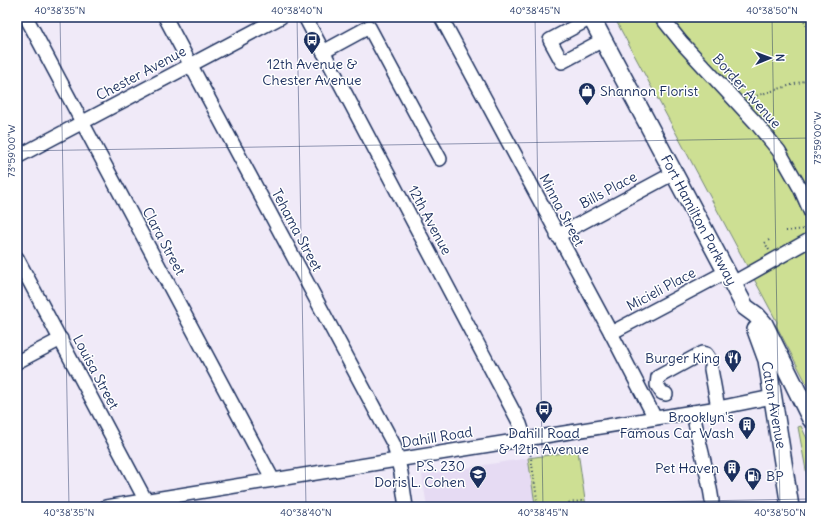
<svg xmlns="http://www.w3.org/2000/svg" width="828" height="524" viewBox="0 0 828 524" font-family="Delius,sans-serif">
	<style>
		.built { fill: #e6dbf3 }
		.green { fill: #cddf93; stroke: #748778 }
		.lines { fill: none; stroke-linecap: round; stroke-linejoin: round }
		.minor-casing { stroke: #1b2f5e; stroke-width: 16 }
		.major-casing { stroke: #1b2f5e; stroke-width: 20 }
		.path { stroke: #1b2f5e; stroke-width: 2; stroke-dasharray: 1 3; stroke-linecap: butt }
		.minor { stroke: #fff; stroke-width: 13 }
		.major { stroke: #fff; stroke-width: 17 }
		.ticks { fill: none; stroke: #1b2f5e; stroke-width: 1; stroke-opacity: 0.45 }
		.labels { text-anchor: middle; stroke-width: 3; stroke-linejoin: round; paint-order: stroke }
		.poi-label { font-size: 14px; fill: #1b2f5e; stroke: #fff; text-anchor: end }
		.street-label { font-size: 14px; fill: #1b2f5e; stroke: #fff }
		.neatline { fill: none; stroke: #1b2f5e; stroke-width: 1.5 }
		.ticks-label { font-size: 10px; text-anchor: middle; fill: #1b2f5e }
	</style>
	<rect width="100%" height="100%" fill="#f0eaf8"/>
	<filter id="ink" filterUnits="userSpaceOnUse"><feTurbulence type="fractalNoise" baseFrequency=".025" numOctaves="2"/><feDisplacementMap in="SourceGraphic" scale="8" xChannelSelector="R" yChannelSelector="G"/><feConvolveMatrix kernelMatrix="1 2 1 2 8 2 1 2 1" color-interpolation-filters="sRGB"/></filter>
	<g filter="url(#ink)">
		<polygon class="built" points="528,458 535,504 532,504 533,507 427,507 422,475"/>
		<g class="green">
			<polygon points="614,17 811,17 811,392 776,325 777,322"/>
			<polygon points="801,426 811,447 811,497 798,427"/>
			<polygon points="578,451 586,507 533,507 532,504 535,504 528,458"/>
		</g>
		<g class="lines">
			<defs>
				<g id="minor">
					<polyline points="26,17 273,480"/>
					<polyline points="165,17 394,445 401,473 406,507"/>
					<polyline points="305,17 520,424 525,439"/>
					<polyline points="441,17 611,333 655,418"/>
					<polyline points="661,17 682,43 756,123 779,151 800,188 811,213"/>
					<polyline points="591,18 550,40 562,62 603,40"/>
					<polyline points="323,52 369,27 440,159"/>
					<polyline points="17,157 281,17"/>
					<polyline points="557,236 674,173"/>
					<polyline points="17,258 146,501"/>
					<polyline points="733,283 811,239"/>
					<polyline points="611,333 726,272"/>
					<polyline points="17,362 61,339"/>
					<polyline points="711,369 718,408"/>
					<polyline points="666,394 662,393 657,385 658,377 702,353 706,354 710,360"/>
					<path d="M693 412C698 442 708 471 712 501"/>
					<polyline points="106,507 718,408 772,397"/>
				</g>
				<g id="major">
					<polyline points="591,17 745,307 756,315 764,324 811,419"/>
					<polyline points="756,330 767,360 790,507"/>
				</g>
			</defs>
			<use href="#minor" class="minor-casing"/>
			<use href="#major" class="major-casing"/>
			<g class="path">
				<polyline points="803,17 811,39"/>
				<polyline points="680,22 689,17"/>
				<polyline points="749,98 811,79"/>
				<polyline points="786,231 805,229"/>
				<polyline points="769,240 765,243 769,250"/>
				<polyline points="530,451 538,505 545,504 547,507"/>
				<polyline points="570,507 569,503 581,501 582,507"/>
			</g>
			<use href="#minor" class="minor"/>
			<use href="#major" class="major"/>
		</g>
	</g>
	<path class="ticks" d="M60 17 69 507M297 17 306 507M535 17 543 507M772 17 780 507M17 151 811 138M344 507 811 499"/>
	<defs>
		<symbol id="bus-pin" viewBox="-11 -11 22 30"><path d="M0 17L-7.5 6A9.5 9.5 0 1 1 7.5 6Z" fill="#1b2f5e" stroke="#fff"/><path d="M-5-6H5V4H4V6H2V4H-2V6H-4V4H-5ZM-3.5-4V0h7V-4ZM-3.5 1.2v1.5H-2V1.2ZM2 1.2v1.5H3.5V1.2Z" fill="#fff"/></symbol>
		<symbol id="shop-pin" viewBox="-11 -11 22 30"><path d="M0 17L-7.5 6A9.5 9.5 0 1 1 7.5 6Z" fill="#1b2f5e" stroke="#fff"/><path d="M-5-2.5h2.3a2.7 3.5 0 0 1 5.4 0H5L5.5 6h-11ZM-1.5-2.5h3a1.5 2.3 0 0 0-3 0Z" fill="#fff"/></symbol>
		<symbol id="restaurant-pin" viewBox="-11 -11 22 30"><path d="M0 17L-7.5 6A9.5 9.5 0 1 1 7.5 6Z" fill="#1b2f5e" stroke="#fff"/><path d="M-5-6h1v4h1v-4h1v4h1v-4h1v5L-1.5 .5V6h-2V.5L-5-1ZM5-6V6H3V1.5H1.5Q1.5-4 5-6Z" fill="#fff"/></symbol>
		<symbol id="building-pin" viewBox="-11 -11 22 30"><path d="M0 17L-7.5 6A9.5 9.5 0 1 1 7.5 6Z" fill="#1b2f5e" stroke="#fff"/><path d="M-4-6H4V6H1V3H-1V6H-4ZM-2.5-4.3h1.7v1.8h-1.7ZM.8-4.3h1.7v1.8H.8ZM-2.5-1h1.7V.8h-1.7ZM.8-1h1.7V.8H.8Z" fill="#fff"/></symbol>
		<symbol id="school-pin" viewBox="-11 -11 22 30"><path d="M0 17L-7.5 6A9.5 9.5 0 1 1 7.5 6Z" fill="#1b2f5e" stroke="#fff"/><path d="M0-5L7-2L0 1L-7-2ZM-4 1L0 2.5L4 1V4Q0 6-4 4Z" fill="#fff"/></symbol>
		<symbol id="fuel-pin" viewBox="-11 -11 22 30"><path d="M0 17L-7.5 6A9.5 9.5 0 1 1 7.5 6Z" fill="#1b2f5e" stroke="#fff"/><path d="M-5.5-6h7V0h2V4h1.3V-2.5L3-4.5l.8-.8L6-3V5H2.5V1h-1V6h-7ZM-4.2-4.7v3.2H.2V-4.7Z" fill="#fff"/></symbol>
	</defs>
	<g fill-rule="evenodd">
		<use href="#bus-pin" x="302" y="30" width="20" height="27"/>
		<use href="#shop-pin" x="577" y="81" width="20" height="27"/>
		<use href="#restaurant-pin" x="723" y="348" width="20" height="27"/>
		<use href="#bus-pin" x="534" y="399" width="20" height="27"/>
		<use href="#building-pin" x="737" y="415" width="20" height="27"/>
		<use href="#building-pin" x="722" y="458" width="20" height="27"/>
		<use href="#school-pin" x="468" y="464" width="20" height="27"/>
		<use href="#fuel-pin" x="743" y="466" width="20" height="27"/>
	</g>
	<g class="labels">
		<g class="poi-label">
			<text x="312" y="69" text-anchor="middle">12th Avenue &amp;<tspan x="312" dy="16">Chester Avenue</tspan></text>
			<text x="600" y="96" text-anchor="start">Shannon Florist</text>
			<text x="720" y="363">Burger King</text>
			<text x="734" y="422">Brooklyn's<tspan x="734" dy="16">Famous Car Wash</tspan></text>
			<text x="544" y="438" text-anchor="middle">Dahill Road<tspan x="544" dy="16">&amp; 12th Avenue</tspan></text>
			<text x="465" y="471">P.S. 230<tspan x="465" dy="16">Doris L. Cohen</tspan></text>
			<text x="719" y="473">Pet Haven</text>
			<text x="766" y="481" text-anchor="start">BP</text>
		</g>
		<g class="street-label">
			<text transform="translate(141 73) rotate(-28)" y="5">Chester Avenue</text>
			<text transform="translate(747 91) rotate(48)" y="5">Border Avenue</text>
			<text transform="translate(608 190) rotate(-28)" y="5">Bills Place</text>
			<text transform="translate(562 210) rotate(62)" y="5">Minna Street</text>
			<text transform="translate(430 220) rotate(62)" y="5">12th Avenue</text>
			<text transform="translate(699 220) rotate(62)" y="5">Fort Hamilton Parkway</text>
			<text transform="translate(297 230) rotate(62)" y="5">Tehama Street</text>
			<text transform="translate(164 241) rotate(62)" y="5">Clara Street</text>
			<text transform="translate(661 289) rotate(-28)" y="5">Micieli Place</text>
			<text transform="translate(96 372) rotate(62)" y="5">Louisa Street</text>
			<text transform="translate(774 405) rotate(80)" y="5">Caton Avenue</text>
			<text transform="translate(437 437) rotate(-9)" y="5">Dahill Road</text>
		</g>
	</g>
	<rect width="828" height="524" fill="none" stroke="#fff" stroke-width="44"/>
	<g transform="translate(770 58) rotate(89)" stroke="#ffffff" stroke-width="3" paint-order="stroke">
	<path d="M0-3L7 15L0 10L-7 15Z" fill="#1b2f5e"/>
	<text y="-6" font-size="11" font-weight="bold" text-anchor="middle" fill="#1b2f5e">N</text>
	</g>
	<rect x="22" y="22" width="784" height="480" class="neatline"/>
	<g class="ticks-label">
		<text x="60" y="14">40°38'35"N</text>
		<text x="297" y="14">40°38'40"N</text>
		<text x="535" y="14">40°38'45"N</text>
		<text x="772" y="14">40°38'50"N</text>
		<text transform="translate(817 138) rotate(-90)" y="4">73°59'00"W</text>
		<text transform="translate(11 151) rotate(-90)" y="4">73°59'00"W</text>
		<text x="69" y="516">40°38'35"N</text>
		<text x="306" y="516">40°38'40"N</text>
		<text x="543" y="516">40°38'45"N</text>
		<text x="780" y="516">40°38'50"N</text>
	</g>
</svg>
